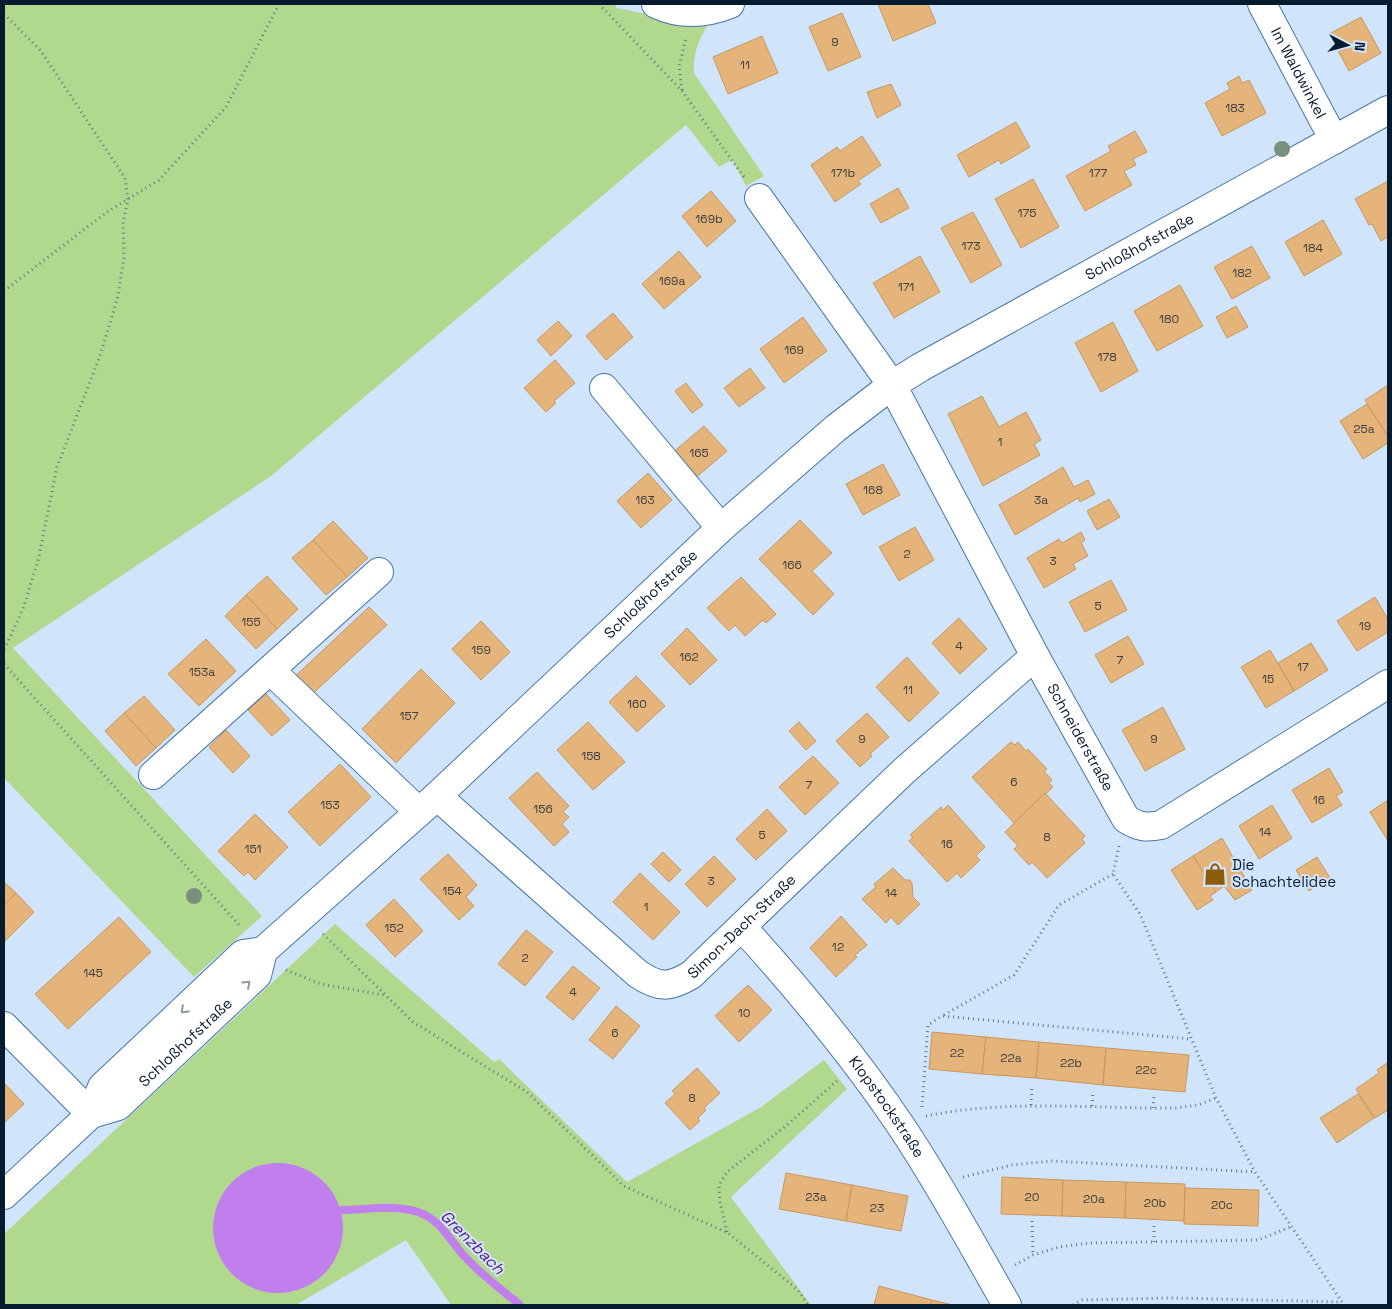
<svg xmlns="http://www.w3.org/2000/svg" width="1392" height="1309" viewBox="0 0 1392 1309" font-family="'Space Grotesk',sans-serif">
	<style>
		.green { fill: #b1d98d }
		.water { fill: #c17eed }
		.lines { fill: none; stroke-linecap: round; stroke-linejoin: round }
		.stream { stroke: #c17eed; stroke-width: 8 }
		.building { fill: #e4b47a; stroke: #c7985f }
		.minor-casing { stroke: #4776a8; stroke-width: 30 }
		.path { stroke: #63788d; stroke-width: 3; stroke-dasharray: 1 4; stroke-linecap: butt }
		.minor { stroke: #fff; stroke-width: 28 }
		.tree { fill: #798f7e }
		.oneway { stroke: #8f98a1 }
		.labels { text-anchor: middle; stroke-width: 4; stroke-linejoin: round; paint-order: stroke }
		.number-label { font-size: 12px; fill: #3e4142 }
		.street-label { font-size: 15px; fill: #071b2f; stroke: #d0e5fb }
		.poi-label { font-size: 15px; fill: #071b2f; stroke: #d0e5fb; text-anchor: start }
		.water-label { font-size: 16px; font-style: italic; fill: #561378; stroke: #d0e5fb }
	</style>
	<rect width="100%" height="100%" fill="#d0e5fb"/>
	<g class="green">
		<path d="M4 4H614L617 8 693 23 711 21C699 37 693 53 694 73L764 176 746 186 732 160 719 167 686 125 271 476 13 648 262 916 194 977 4 778Z"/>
		<polygon points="335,924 494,1062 499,1059 627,1182 761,1107 824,1060 847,1089 731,1197 811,1305 451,1305 406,1240 296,1305 4,1305 4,1234"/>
	</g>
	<circle class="water" cx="278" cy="1228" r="65"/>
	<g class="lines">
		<path class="stream" d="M341 1210C365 1210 395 1204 418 1212 442 1220 450 1242 467 1259 483 1276 502 1290 520 1305"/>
	</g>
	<g class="building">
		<polygon points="878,4 928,4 936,23 893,41"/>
		<polygon points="842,13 861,57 828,71 809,27"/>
		<polygon points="1361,17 1381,53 1349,71 1329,34"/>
		<polygon points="762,36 778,73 728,94 713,57"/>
		<polygon points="1239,76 1242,83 1249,80 1266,113 1222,136 1205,103 1230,89 1227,83"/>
		<polygon points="891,84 901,105 877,118 867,92"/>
		<polygon points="1016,122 1030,147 1001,164 999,160 969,177 957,155"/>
		<polygon points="1135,131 1147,152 1133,159 1136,165 1124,171 1132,185 1085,211 1066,176 1111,151 1108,146"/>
		<polygon points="862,136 881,165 858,181 861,184 835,202 811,165 837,147 840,151"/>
		<polygon points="1033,179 1059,227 1021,248 995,199"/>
		<polygon points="1388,181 1388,237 1381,241 1372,224 1369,225 1355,199"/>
		<polygon points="898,188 909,208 881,223 870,204"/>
		<polygon points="711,191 736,221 707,247 682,216"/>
		<polygon points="973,212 1002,265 971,283 941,228"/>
		<polygon points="1323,220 1342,254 1304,276 1285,242"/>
		<polygon points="1252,246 1270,278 1232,299 1214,267"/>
		<polygon points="679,251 701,277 664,309 642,284"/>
		<polygon points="920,256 940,292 894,318 873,283"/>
		<polygon points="1180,285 1203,326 1157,351 1134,311"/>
		<polygon points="1236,306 1248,327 1227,338 1216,317"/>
		<polygon points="613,313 633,337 606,360 586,336"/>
		<polygon points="803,317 827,351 784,383 760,349"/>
		<polygon points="558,321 572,336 551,356 537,340"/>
		<polygon points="1113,322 1138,371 1101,392 1075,343"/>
		<polygon points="555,360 575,383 554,401 556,403 546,412 524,388"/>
		<polygon points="750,368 765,388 739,407 724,388"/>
		<polygon points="686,383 703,405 692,413 675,391"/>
		<polygon points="1388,385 1388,437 1365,400"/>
		<polygon points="982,396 999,427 1026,412 1041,440 1034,444 1040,455 983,486 948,414"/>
		<polygon points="1367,404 1388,437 1388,443 1363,459 1340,421"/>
		<polygon points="704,426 727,451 693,480 671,454"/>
		<polygon points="883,464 900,495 863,515 846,484"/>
		<polygon points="1063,467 1074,487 1088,480 1095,494 1080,502 1078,498 1015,535 999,505"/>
		<polygon points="648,473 672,500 641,528 617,501"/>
		<polygon points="1109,499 1120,517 1097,530 1087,511"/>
		<polygon points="800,520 832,553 812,571 834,594 813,615 759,559"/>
		<polygon points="333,521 368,558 347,577 313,540"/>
		<polygon points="915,527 934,560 899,581 879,547"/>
		<polygon points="1081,532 1085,540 1081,543 1088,556 1073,564 1076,569 1044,588 1027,558 1059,539 1062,543"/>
		<polygon points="313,540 347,577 326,595 292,558"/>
		<polygon points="267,576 298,609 277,629 246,595"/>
		<polygon points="741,577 776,614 766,623 763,620 745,636 735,625 729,631 707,608"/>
		<polygon points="1111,580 1127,610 1085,632 1069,602"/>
		<polygon points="246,595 277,629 256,649 225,616"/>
		<polygon points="1375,597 1388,619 1388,632 1357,651 1337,621"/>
		<polygon points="369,607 387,625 309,697 291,680"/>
		<polygon points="959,618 987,649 960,674 932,643"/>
		<polygon points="481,621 510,652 481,680 452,649"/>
		<polygon points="687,628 717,660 690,685 661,654"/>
		<polygon points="1128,636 1144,664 1111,683 1095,655"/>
		<polygon points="206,639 236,671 199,706 168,674"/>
		<polygon points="1311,643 1328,670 1294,691 1278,663"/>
		<polygon points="1270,650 1294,691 1266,708 1241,667"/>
		<polygon points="907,657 939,693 909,722 876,687"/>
		<polygon points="421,669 455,703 396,763 362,729"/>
		<polygon points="636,676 665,706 637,732 609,702"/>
		<polygon points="266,694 290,720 272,736 248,710"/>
		<polygon points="144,696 175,730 156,748 124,713"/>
		<polygon points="1163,707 1185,749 1145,771 1122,730"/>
		<polygon points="124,713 156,748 136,766 105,731"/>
		<polygon points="867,713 889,737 870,754 872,756 860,767 836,741"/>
		<polygon points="588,722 625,762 593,790 557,750"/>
		<polygon points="799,722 816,741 806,750 789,731"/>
		<polygon points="226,730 250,756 233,773 209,747"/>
		<polygon points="1011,742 1015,745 1018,742 1026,751 1028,749 1047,769 1044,771 1052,780 1049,783 1053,787 1014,823 972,777"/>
		<polygon points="813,756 839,783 805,815 779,787"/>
		<polygon points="340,764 371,797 320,846 288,812"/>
		<polygon points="1329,768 1343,792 1336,796 1342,805 1312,823 1292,790"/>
		<polygon points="537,772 569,806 563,812 569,817 562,824 569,832 554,846 509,798"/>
		<polygon points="1045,793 1085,836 1082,839 1085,843 1047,878 1032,862 1029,865 1014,849 1018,846 1005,832"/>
		<polygon points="1388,800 1388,841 1370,812"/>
		<polygon points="948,805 985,847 976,856 980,860 961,878 957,873 947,882 909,841 913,837 910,835 941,807 943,810"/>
		<polygon points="1272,805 1292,838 1259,859 1239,826"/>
		<polygon points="767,809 787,831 756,860 736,839"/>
		<polygon points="255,814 288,847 255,880 248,872 244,876 218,851"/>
		<polygon points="1222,838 1252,890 1235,900 1224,886 1216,892 1193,856"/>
		<polygon points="663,852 681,870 669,882 651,864"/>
		<polygon points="448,854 477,885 466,897 474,906 459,920 420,879"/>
		<polygon points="714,856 736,879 707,907 685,884"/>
		<polygon points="1193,856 1216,892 1210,896 1213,900 1197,910 1171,870"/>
		<polygon points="1317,857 1330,878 1309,891 1296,870"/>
		<polygon points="893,868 905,880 910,880 912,883 913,897 920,904 898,925 891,917 886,923 862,899 876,887 874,884"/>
		<polygon points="640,873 680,912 653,940 613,902"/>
		<polygon points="4,882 16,893 4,905"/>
		<polygon points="16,893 34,912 5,941 4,905"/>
		<polygon points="394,899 423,931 395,957 366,925"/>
		<polygon points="841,916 867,945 855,955 857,957 836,977 810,948"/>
		<polygon points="119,917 151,952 68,1029 35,994"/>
		<polygon points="526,930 553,952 525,986 498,964"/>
		<polygon points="573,966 600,988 573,1020 546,997"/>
		<polygon points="748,985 772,1010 739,1042 715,1016"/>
		<polygon points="616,1006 640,1026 613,1059 589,1040"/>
		<polygon points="932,1032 986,1037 982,1074 929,1069"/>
		<polygon points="986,1037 1039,1042 1036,1078 982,1074"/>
		<polygon points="1039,1042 1106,1048 1103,1085 1036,1078"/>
		<polygon points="1106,1048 1189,1055 1185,1092 1103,1085"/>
		<polygon points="1388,1062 1388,1110 1375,1118 1356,1089 1379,1073 1377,1070"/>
		<polygon points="697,1068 720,1093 704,1108 706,1110 698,1118 700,1121 690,1130 665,1103 675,1094 672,1091"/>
		<polygon points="4,1083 24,1104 4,1123"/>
		<polygon points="1358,1094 1374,1118 1337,1143 1320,1118"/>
		<polygon points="786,1173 852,1185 846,1221 779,1209"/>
		<polygon points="1002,1177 1063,1180 1062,1216 1001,1214"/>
		<polygon points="1063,1180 1126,1182 1125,1218 1062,1216"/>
		<polygon points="1126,1182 1185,1184 1184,1221 1125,1218"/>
		<polygon points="852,1185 908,1196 901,1231 846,1221"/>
		<polygon points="1185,1188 1259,1190 1258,1226 1184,1224"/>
		<polygon points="879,1286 932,1300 930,1305 874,1305"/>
		<polygon points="932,1300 953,1305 930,1305"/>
	</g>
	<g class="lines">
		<defs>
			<g id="minor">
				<path d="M656 4C681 16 705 14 730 4"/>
				<path id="s1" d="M1262 4 1334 140"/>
				<path id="s2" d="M759 198 892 385 1035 656 1126 819C1139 827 1146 828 1161 825L1388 684"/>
				<polyline points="604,388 721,528"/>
				<polyline points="270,670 419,812"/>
				<polyline points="153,775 379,572"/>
				<path id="s3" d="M437 796 638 974C659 988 669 988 691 975L905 770 1035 656"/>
				<path id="s4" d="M742 927C800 991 855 1057 903 1129 941 1186 973 1246 1007 1305"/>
				<polyline points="4,1026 91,1114"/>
				<path id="s5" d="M91 1114 118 1106 257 975 263 951 437 796 721 528 836 428 892 385 921 367 1388 110"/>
				<polyline points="4,1195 91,1114 102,1087 243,954 263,951"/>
			</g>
		</defs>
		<use href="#minor" class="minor-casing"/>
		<g class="path">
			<polyline points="599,4 682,91 744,177"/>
			<polyline points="4,14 41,51 125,178 128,200 123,222 124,257 118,296 100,356 57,467 38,561 23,609 4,650"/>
			<polyline points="682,90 679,67 686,38"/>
			<polyline points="4,291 107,212 159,180 226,107 279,4"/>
			<polyline points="4,664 240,926"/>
			<polyline points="1119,846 1113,874 1140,914 1216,1098 1255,1172 1344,1305"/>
			<polyline points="323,934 413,1022 527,1092 624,1186 728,1233 798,1290 808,1305"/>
			<polyline points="286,970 321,984 383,995"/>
			<polyline points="944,1015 1014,975 1059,905 1113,874"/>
			<polyline points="1031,1105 1032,1086"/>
			<polyline points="1092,1106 1093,1091"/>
			<polyline points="922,1107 928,1025 942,1016 1191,1039"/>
			<polyline points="1153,1108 1154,1097"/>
			<path d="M926 1116C1009 1099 1092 1109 1176 1108L1198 1105 1216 1098"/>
			<polyline points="963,1177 1012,1165 1052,1161 1255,1172"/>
			<polyline points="1032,1221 1033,1255"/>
			<polyline points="727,1232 720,1202 719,1185 727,1172 787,1125 837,1081"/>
			<polyline points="1154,1242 1154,1226"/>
			<polyline points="1015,1265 1033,1255 1059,1247 1089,1243 1258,1240 1293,1226"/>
			<polyline points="1073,1305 1082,1300 1172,1298 1340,1302"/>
		</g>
		<use href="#minor" class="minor"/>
	</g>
	<g class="tree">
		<circle cx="1282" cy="149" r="8"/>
		<circle cx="194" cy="896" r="8"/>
	</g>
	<defs><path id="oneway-chevron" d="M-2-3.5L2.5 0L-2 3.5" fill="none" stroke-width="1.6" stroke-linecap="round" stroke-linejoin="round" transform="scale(1.25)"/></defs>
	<g class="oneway">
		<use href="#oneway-chevron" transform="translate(247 984) rotate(-43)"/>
		<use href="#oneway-chevron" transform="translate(184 1010) rotate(136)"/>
	</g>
	<defs>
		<symbol id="shop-bare" viewBox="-9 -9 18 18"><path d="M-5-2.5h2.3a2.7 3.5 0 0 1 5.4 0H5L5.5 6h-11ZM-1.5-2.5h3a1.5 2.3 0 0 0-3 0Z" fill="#8e5b08" stroke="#d0e5fb" stroke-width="2.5" paint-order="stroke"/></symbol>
	</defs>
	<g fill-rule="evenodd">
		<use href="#shop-bare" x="1199" y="858" width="32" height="32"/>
	</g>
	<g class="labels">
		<g class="number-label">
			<text x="835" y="46">9</text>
			<text x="745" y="69">11</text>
			<text x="1235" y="112">183</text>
			<text x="843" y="177">171b</text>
			<text x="1098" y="177">177</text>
			<text x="1027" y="217">175</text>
			<text x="709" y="223">169b</text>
			<text x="971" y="250">173</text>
			<text x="1313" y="252">184</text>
			<text x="1242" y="277">182</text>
			<text x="672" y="285">169a</text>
			<text x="906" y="291">171</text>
			<text x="1169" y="323">180</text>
			<text x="794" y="354">169</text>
			<text x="1107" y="361">178</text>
			<text x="1364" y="433">25a</text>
			<text x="1000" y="446">1</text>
			<text x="699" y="457">165</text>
			<text x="873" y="494">168</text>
			<text x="645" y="504">163</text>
			<text x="1041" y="504">3a</text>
			<text x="907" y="558">2</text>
			<text x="1053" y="565">3</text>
			<text x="792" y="569">166</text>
			<text x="1098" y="610">5</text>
			<text x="251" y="626">155</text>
			<text x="1365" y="630">19</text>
			<text x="959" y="650">4</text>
			<text x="481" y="654">159</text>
			<text x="689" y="661">162</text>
			<text x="1120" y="664">7</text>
			<text x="1303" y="671">17</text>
			<text x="202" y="676">153a</text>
			<text x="1268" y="683">15</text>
			<text x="908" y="694">11</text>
			<text x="637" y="708">160</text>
			<text x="409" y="720">157</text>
			<text x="862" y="743">9</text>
			<text x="1154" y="743">9</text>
			<text x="591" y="760">158</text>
			<text x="1014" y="786">6</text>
			<text x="809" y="789">7</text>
			<text x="1319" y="804">16</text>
			<text x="330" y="809">153</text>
			<text x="543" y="813">156</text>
			<text x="1265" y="836">14</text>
			<text x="762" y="839">5</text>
			<text x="1047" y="841">8</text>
			<text x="947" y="848">16</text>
			<text x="253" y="853">151</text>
			<text x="711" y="885">3</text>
			<text x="452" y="895">154</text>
			<text x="891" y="897">14</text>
			<text x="646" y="911">1</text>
			<text x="394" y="932">152</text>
			<text x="838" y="951">12</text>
			<text x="525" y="962">2</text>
			<text x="93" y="977">145</text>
			<text x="573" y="996">4</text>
			<text x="744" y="1017">10</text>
			<text x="615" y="1037">6</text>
			<text x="957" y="1057">22</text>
			<text x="1011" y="1062">22a</text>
			<text x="1071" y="1067">22b</text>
			<text x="1146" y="1074">22c</text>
			<text x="692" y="1102">8</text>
			<text x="816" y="1201">23a</text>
			<text x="1032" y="1201">20</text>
			<text x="1094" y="1203">20a</text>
			<text x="1155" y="1207">20b</text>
			<text x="1222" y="1209">20c</text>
			<text x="877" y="1212">23</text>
		</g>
		<g class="street-label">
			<text dy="5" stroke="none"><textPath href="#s1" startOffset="78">Im Waldwinkel</textPath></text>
			<text dy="5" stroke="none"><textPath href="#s5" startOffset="1374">Schloßhofstraße</textPath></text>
			<text dy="5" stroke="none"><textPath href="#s5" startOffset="771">Schloßhofstraße</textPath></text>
			<text dy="5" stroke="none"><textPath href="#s2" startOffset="629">Schneiderstraße</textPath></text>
			<text dy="5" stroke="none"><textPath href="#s3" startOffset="396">Simon-Dach-Straße</textPath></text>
			<text dy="5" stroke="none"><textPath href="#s5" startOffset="121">Schloßhofstraße</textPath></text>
			<text dy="5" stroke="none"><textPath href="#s4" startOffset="231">Klopstockstraße</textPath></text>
		</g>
		<g class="poi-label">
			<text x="1232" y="870">Die<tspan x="1232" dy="17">Schachtelidee</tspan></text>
		</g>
		<g class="water-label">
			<text transform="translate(473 1242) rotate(45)" y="6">Grenzbach</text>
		</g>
	</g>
	<rect width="1392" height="1309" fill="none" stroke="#071b2f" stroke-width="10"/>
	<g transform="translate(1347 45) rotate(96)" stroke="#d0e5fb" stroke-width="4" paint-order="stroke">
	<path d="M0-4L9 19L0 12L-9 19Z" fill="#071b2f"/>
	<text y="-8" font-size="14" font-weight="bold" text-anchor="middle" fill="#071b2f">N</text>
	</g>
</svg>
